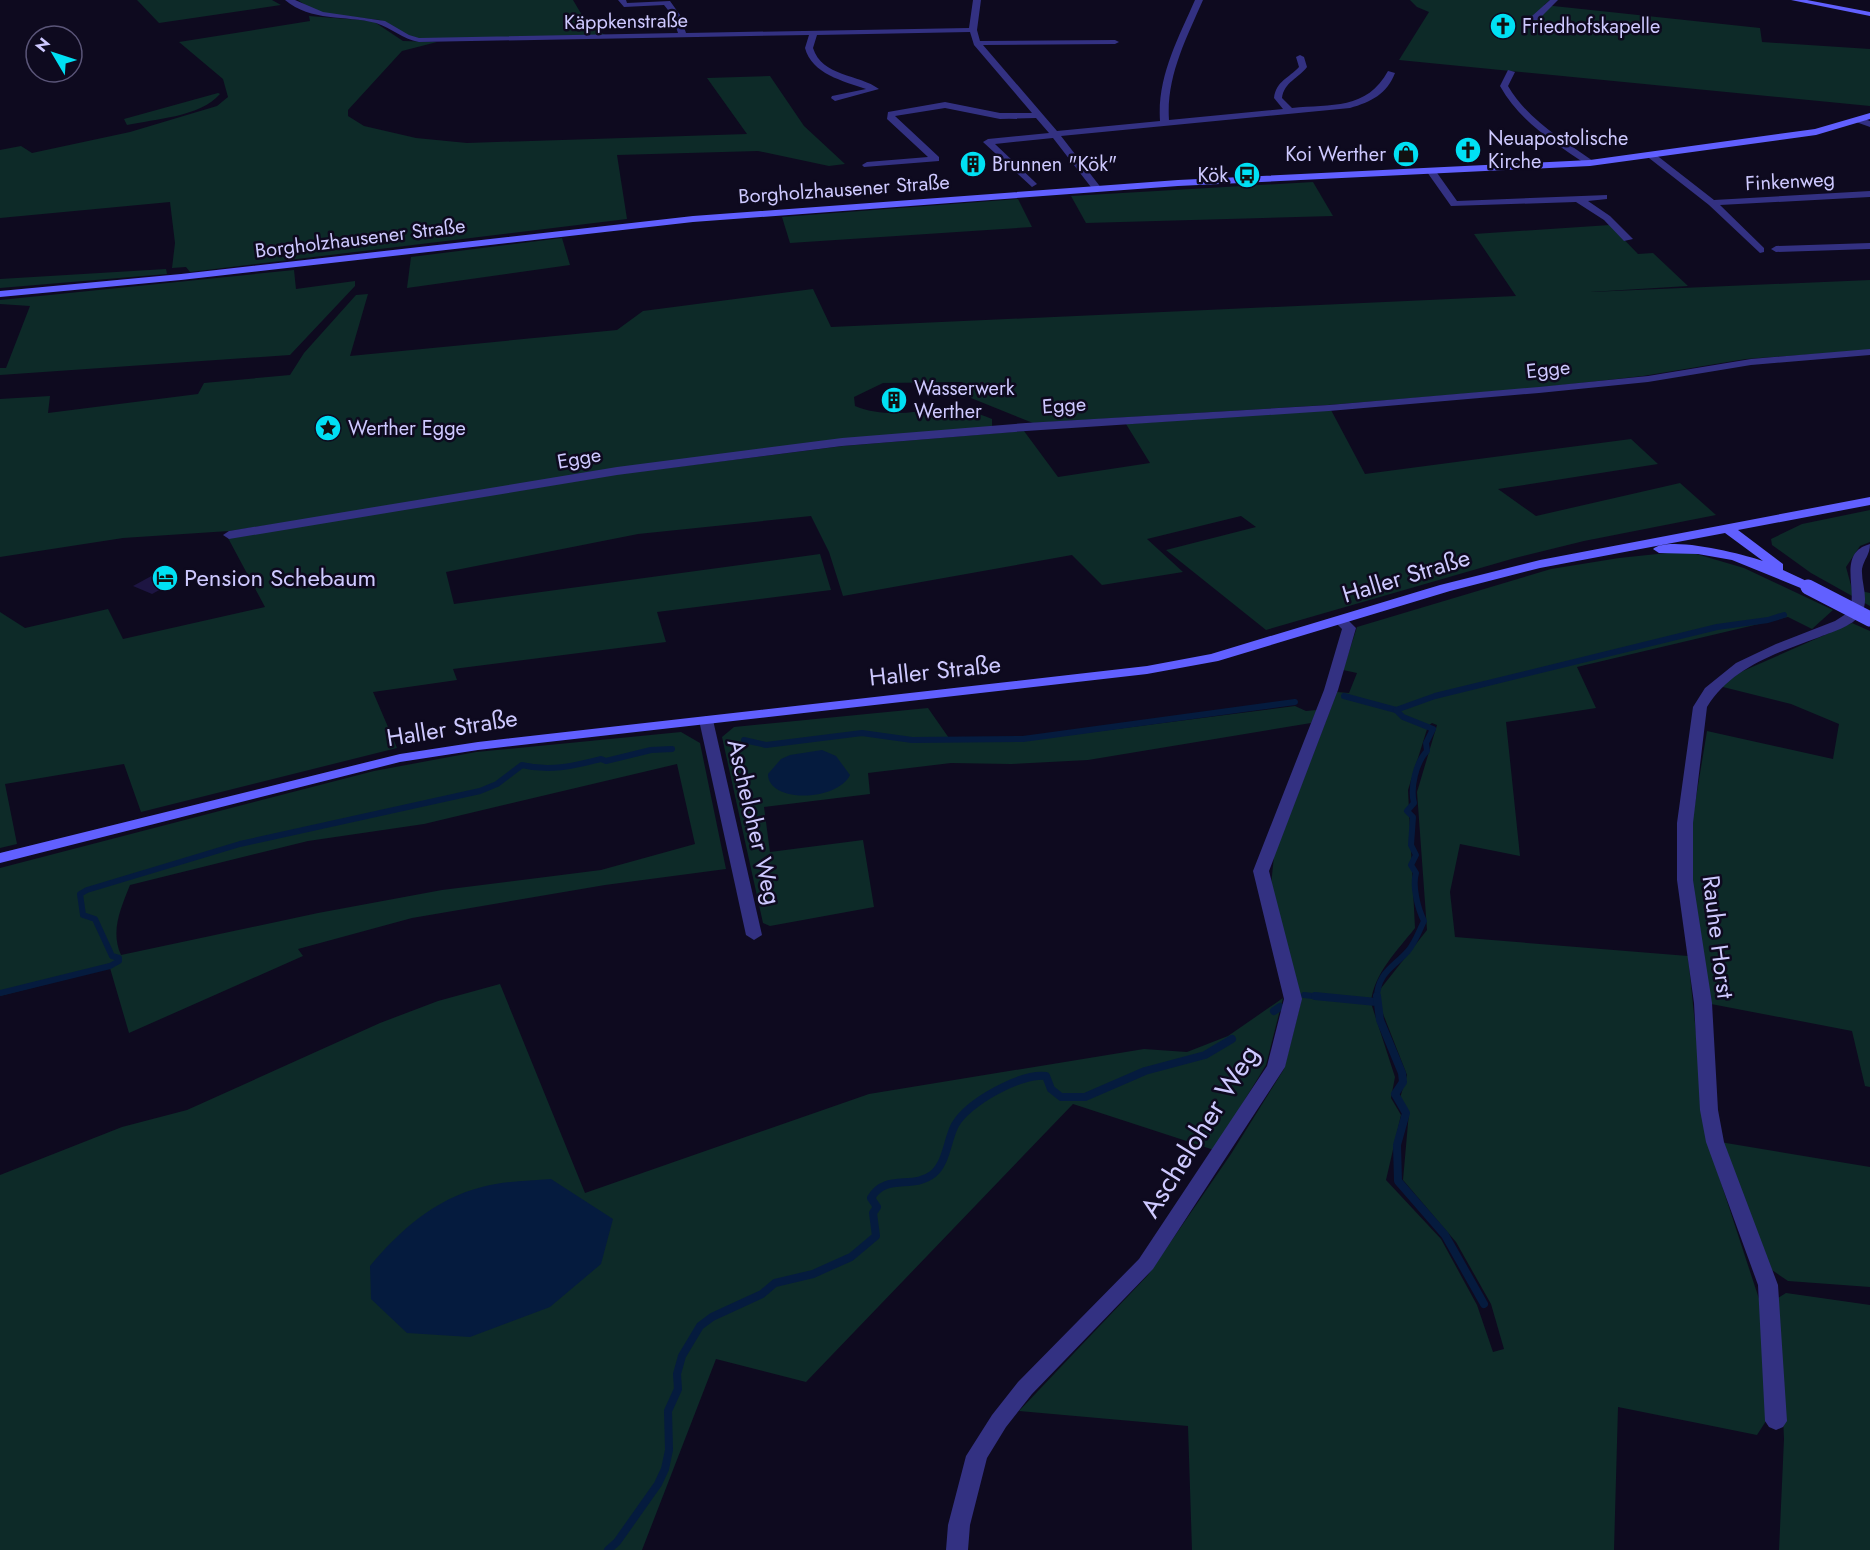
<svg xmlns="http://www.w3.org/2000/svg" width="1870" height="1550" viewBox="0 0 1870 1550" font-family="Jost,sans-serif">
	<style>
		.green { fill: #0d2a28; fill-rule: evenodd }
		.water { fill: #051b3e }
		.lines { fill: none; stroke-linecap: round; stroke-linejoin: round }
		.stream-far1 { stroke: #051b3e; stroke-width: 6 }
		.stream { stroke: #051b3e; stroke-width: 8 }
		.building { fill: #1d1542 }
		.street { fill: #333182; fill-rule: evenodd }
		.secondary { fill: #6160ff; fill-rule: evenodd }
		.secondary-bridge { stroke: #6160ff; stroke-width: 15 }
		.labels { text-anchor: middle; stroke-width: 5; stroke-linejoin: round; paint-order: stroke }
		.far-street-label { font-size: 20px; fill: #cec9ff; stroke: #0e0a1f }
		.far-poi-label { font-size: 20px; fill: #cec9ff; stroke: #0e0a1f; text-anchor: start }
		.street-label { font-size: 24px; fill: #cec9ff; stroke: #0e0a1f }
		.poi-label { font-size: 24px; fill: #cec9ff; stroke: #0e0a1f; text-anchor: start }
		.near-street-label { font-size: 28px; fill: #cec9ff; stroke: #0e0a1f }
	</style>
	<rect width="100%" height="100%" fill="#0e0a1f"/>
	<g class="green">
		<polygon points="137,0 272,0 281,5 159,23"/>
		<polygon points="298,0 573,0 589,27 610,37 421,39 409,36 380,20 317,13"/>
		<polygon points="1410,0 1550,0 1544,5 1760,28 1762,42 1870,49 1870,106 1399,60 1429,12 1417,7"/>
		<polygon points="309,16 373,21 403,41 437,42 402,51 348,110 348,116 364,126 416,138 467,143 747,134 707,78 770,76 804,126 845,164 829,166 758,151 617,155 627,219 190,272 186,267 172,268 175,243 170,202 0,218 0,150 21,146 32,153 130,132 217,106 228,97 223,79 179,42 310,21"/>
		<path d="M218 93 220 94C200 117 155 119 127 125L124 119Z"/>
		<polygon points="1313,182 1333,216 1086,223 1071,196"/>
		<polygon points="1018,199 1032,227 790,243 782,217"/>
		<path d="M1610 225 1638 254 1653 253 1688 286 1590 292 1870 280V350L1746 359 1643 376 1536 388 1328 405 1033 423 971 398 962 382 883 383 854 397 855 406C905 426 939 395 992 419V427L842 440 229 531 123 538 0 557V399L50 396 48 413 198 394 204 383 290 375 304 353 356 295 368 294 350 356 617 330 643 311 813 289 831 327 1516 296 1474 234Z"/>
		<polygon points="562,238 570,265 407,288 411,257"/>
		<polygon points="166,269 167,274 0,288 0,279"/>
		<polygon points="294,270 296,289 355,281 355,286 290,355 0,375 0,368 6,368 30,306 0,304 0,300"/>
		<polygon points="1331,410 1365,474 1631,439 1658,464 1498,489 1536,516 1680,483 1716,515 1584,541 1515,558 1266,630 1166,550 1256,527 1241,516 1147,539 1183,572 1102,585 1072,555 843,596 829,552 811,516 638,534 446,572 454,604 820,554 831,590 657,612 666,642 453,669 457,680 373,692 397,748 141,812 124,764 5,784 17,844 0,848 0,612 25,628 108,609 123,639 265,607 228,538 619,474 843,446 1024,431 1058,477 1150,463 1126,424"/>
		<polygon points="1870,510 1870,542 1860,546 1846,567 1852,589 1870,593 1870,606 1811,573 1772,545 1771,539 1802,524"/>
		<path d="M1686 551 1744 568 1833 610 1812 629 1788 617 1577 667 1596 708 1506 722 1520 856 1460 844 1450 892 1455 937 1688 956 1707 1140 1762 1308 1766 1421 1757 1435 1618 1407 1614 1550H1192L1188 1426 1019 1411 1148 1275 1231 1154 1284 1069 1301 1002 1271 885 1274 856 1337 692 1349 693 1357 673 1343 670 1357 627 1551 569 1619 558ZM1432 723 1437 725 1417 792 1427 930 1378 992 1380 1006 1407 1075 1400 1098 1409 1112 1403 1180 1456 1242 1491 1304 1504 1349 1493 1352 1477 1305 1441 1239 1386 1180 1401 1115 1391 1098 1395 1077 1371 1003C1373 974 1398 950 1415 928L1408 790 1428 726Z"/>
		<polygon points="1852,623 1870,631 1870,1087 1865,1086 1852,1031 1711,1004 1692,882 1692,822 1707,731 1833,759 1839,724 1791,704 1719,686 1743,671"/>
		<polygon points="1295,706 1306,711 1317,710 1311,723 1088,760 1011,764 951,763 868,773 870,794 764,807 770,852 863,840 874,907 770,926 763,923 722,737 734,727 928,708 951,741 1023,741"/>
		<path d="M681 732 700 743 726 869 605 885 412 918 298 949 303 956 129 1033 110 968 0 996V868L374 771 476 752ZM677 764 695 844 601 870 442 890 318 913 121 955C110 931 121 908 130 885L308 841 424 824Z"/>
		<polygon points="500,984 585,1193 869,1094 1144,1049 1187,1052 1228,1036 1283,998 1266,1065 1214,1150 1073,1104 806,1382 716,1359 642,1550 0,1550 0,1175 122,1127 187,1110 380,1023 438,1001"/>
		<polygon points="1720,1142 1870,1167 1870,1287 1788,1281 1769,1268"/>
		<polygon points="1786,1293 1870,1305 1870,1550 1779,1550 1784,1439 1778,1298"/>
	</g>
	<g class="water">
		<path d="M822 750 836 756 850 775C838 801 768 804 768 774L781 759 790 755Z"/>
		<path d="M551 1179 613 1219 601 1264 550 1307 470 1337 407 1333 371 1299 370 1266C400 1230 435 1199 482 1187 504 1181 529 1181 551 1179Z"/>
	</g>
	<g class="lines">
		<g class="stream-far1">
			<polyline points="1344,696 1396,710"/>
			<polyline points="744,740 766,745 862,733 912,740 1023,739 1295,702"/>
			<path d="M0 993 110 966 119 961V958L112 956 95 919 83 915 80 894 87 890 240 844 480 791 497 784 522 765C550 772 573 766 601 759L606 761 651 750 672 749"/>
			<polyline points="1304,995 1331,998"/>
			<path d="M1377 998C1377 973 1394 967 1408 951 1415 943 1419 931 1424 921 1418 909 1412 886 1416 873L1411 865 1416 855 1411 845 1413 817 1407 811 1414 803C1410 788 1416 762 1427 751L1426 743 1433 729 1403 717 1396 710 1435 696 1717 627 1768 620 1784 615"/>
		</g>
		<g class="stream">
			<polyline points="1315,996 1376,1002"/>
			<polyline points="1377,996 1380,1020 1402,1073 1403,1082 1395,1094 1406,1113 1397,1145 1398,1181 1445,1235 1484,1304"/>
			<polyline points="1274,1011 1280,1007"/>
			<path d="M608 1550 617 1542 658 1484 665 1469 669 1450 668 1411 678 1389 677 1374 682 1356 700 1326 712 1317 762 1294 775 1283 813 1274 851 1257 876 1236 873 1213 877 1207 871 1198C885 1173 913 1190 933 1174 947 1162 947 1140 955 1125 968 1102 1021 1073 1046 1076L1051 1089 1061 1097H1085L1145 1071 1205 1055 1232 1039"/>
		</g>
	</g>
	<polygon class="building" points="157,573 176,581 152,594 133,586"/>
	<g class="lines">
		<g class="street">
			<path d="M285 0H295L323 12 385 21 409 35 419 38 678 33 672 15 664 5 624 7 618 0H626L627 3 670 1 680 15 686 33 969 28 973 0H981L977 30 980 41 1115 40 1119 42 1115 44 983 45 1057 131 1160 121C1157 77 1178 39 1195 0H1203C1186 39 1166 77 1169 120L1283 109 1274 98C1276 81 1289 78 1299 67L1296 57 1300 55 1304 57 1307 67C1299 78 1284 82 1282 98L1292 108C1331 104 1367 110 1388 71L1395 73C1387 94 1371 102 1350 108L1061 136 1102 189 1097 192 1094 191 1053 138 995 144 1035 182 1037 184 1032 187 983 142 988 139 1049 133 1036 118 1000 119 945 108 895 116 939 157V161L864 167 862 165 867 162 928 157 887 119 888 112 945 102 1000 113H1032L974 45 970 32 817 35 813 48C822 77 859 74 879 89L835 101 831 98 832 96 866 89C843 81 812 74 805 48L809 35 419 42C402 39 392 28 376 23 345 15 311 22 285 0Z"/>
			<polygon points="1550,0 1558,0 1538,20 1532,20 1532,16"/>
			<path d="M1508 70 1515 72 1508 86C1528 120 1562 139 1593 161V165H1587C1554 142 1520 122 1500 86Z"/>
			<polygon points="1859,117 1870,121 1870,127 1856,122 1855,120"/>
			<polygon points="1649,154 1655,154 1714,200 1870,191 1870,197 1720,205 1764,248 1764,252 1760,253 1709,205 1649,158"/>
			<polygon points="1432,169 1435,170 1457,201 1607,195 1607,199 1588,201 1610,216 1633,239 1624,241 1604,220 1576,202 1451,206 1427,172"/>
			<polygon points="1870,243 1870,249 1776,252 1771,249 1776,246"/>
			<polygon points="1870,349 1870,355 1751,365 1648,382 1539,393 1329,411 1026,431 842,446 617,475 229,539 223,535 229,531 617,467 842,438 1026,423 1329,405 1539,387 1648,376 1751,359"/>
			<path d="M1870 544C1870 555 1864 559 1862 569 1861 584 1870 600 1861 614 1852 627 1831 632 1817 638 1776 653 1731 668 1707 707L1693 823V880L1712 1003 1718 1110 1724 1142 1778 1285 1787 1421 1783 1427 1776 1430 1769 1427 1765 1421 1758 1285 1706 1142 1700 1110 1694 1003 1677 880V823L1693 707 1705 688 1736 663 1776 644 1835 621 1849 612C1859 591 1836 553 1870 544Z"/>
			<polygon points="1341,617 1346,618 1356,628 1338,690 1269,871 1302,999 1285,1067 1153,1269 1032,1394 1006,1427 987,1458 970,1525 968,1550 946,1550 948,1525 966,1456 992,1415 1018,1382 1139,1259 1267,1066 1284,999 1253,871 1324,690 1342,629 1334,621"/>
			<polygon points="706,716 713,720 762,935 754,940 746,935 699,720"/>
		</g>
		<g class="secondary">
			<polygon points="1791,0 1807,0 1870,12 1870,16"/>
			<polygon points="1870,113 1870,119 1816,135 1590,166 1178,186 693,222 181,280 0,297 0,291 181,274 693,216 1178,180 1590,160 1815,129"/>
			<path d="M1870 497V505L1738 530 1783 564V570L1813 584 1815 587 1808 591 1732 560 1698 554 1659 553 1653 549C1668 535 1743 554 1763 561L1725 533 1540 568 1450 591 1218 661 1147 674 478 750 400 762 0 863V853L400 754 478 742 1147 666 1211 654 1440 585 1540 560Z"/>
		</g>
		<polyline class="secondary-bridge" points="1808,587 1870,619"/>
	</g>
	<defs>
		<symbol id="church-disc" viewBox="-11 -11 22 22"><circle r="9.5" fill="#00e0f4" stroke="#0e0a1f"/><path d="M-1.2-6h2.4v3.5h3.3v2.4h-3.3V6h-2.4V-.1h-3.3v-2.4h3.3Z" fill="#111"/></symbol>
		<symbol id="shop-disc" viewBox="-11 -11 22 22"><circle r="9.5" fill="#00e0f4" stroke="#0e0a1f"/><path d="M-5-2.5h2.3a2.7 3.5 0 0 1 5.4 0H5L5.5 6h-11ZM-1.5-2.5h3a1.5 2.3 0 0 0-3 0Z" fill="#111"/></symbol>
		<symbol id="building-disc" viewBox="-11 -11 22 22"><circle r="9.5" fill="#00e0f4" stroke="#0e0a1f"/><path d="M-4-6H4V6H1V3H-1V6H-4ZM-2.5-4.3h1.7v1.8h-1.7ZM.8-4.3h1.7v1.8H.8ZM-2.5-1h1.7V.8h-1.7ZM.8-1h1.7V.8H.8Z" fill="#111"/></symbol>
		<symbol id="bus-disc" viewBox="-11 -11 22 22"><circle r="9.5" fill="#00e0f4" stroke="#0e0a1f"/><path d="M-5-6H5V4H4V6H2V4H-2V6H-4V4H-5ZM-3.5-4V0h7V-4ZM-3.5 1.2v1.5H-2V1.2ZM2 1.2v1.5H3.5V1.2Z" fill="#111"/></symbol>
		<symbol id="sight-disc" viewBox="-11 -11 22 22"><circle r="9.5" fill="#00e0f4" stroke="#0e0a1f"/><path d="M0-6L1.8-2.2L6-1.7L2.9 1.2L3.7 5.4L0 3.3L-3.7 5.4L-2.9 1.2L-6-1.7L-1.8-2.2Z" fill="#111"/></symbol>
		<symbol id="hotel-disc" viewBox="-11 -11 22 22"><circle r="9.5" fill="#00e0f4" stroke="#0e0a1f"/><path d="M-6-4.5h1.5V1H6V5H4.5V3h-9V5H-6ZM-4 0a1.8 1.8 0 1 1 3.6 0ZM.5 0V-2.5h3Q6-2.5 6 0Z" fill="#111"/></symbol>
	</defs>
	<g fill-rule="evenodd">
		<use href="#church-disc" x="1488" y="11" width="30" height="30"/>
		<use href="#church-disc" x="1453" y="135" width="30" height="30"/>
		<use href="#shop-disc" x="1391" y="139" width="30" height="30"/>
		<use href="#building-disc" x="958" y="149" width="30" height="30"/>
		<use href="#bus-disc" x="1232" y="160" width="30" height="30"/>
		<use href="#building-disc" x="879" y="385" width="30" height="30"/>
		<use href="#sight-disc" x="313" y="413" width="30" height="30"/>
		<use href="#hotel-disc" x="150" y="563" width="30" height="30"/>
	</g>
	<g class="labels">
		<g class="far-street-label">
			<text transform="translate(626 21) rotate(-1)" y="7">Käppkenstraße</text>
			<text transform="translate(1790 181) rotate(-3)" y="7">Finkenweg</text>
			<text transform="translate(844 189) rotate(-4)" y="7">Borgholzhausener Straße</text>
			<text transform="translate(360 238) rotate(-7)" y="7">Borgholzhausener Straße</text>
			<text transform="translate(1548 369) rotate(-6)" y="7">Egge</text>
			<text transform="translate(1064 405) rotate(-4)" y="7">Egge</text>
			<text transform="translate(579 458) rotate(-10)" y="7">Egge</text>
		</g>
		<g class="far-poi-label">
			<text x="1522" y="33">Friedhofskapelle</text>
			<text x="1488" y="145">Neuapostolische<tspan x="1488" dy="23">Kirche</tspan></text>
			<text x="1386" y="161" text-anchor="end">Koi Werther</text>
			<text x="992" y="171">Brunnen "Kök"</text>
			<text x="1228" y="182" text-anchor="end">Kök</text>
			<text x="914" y="395">Wasserwerk<tspan x="914" dy="23">Werther</tspan></text>
			<text x="348" y="435">Werther Egge</text>
		</g>
		<g class="street-label">
			<text transform="translate(1406 576) rotate(-17)" y="8">Haller Straße</text>
			<text transform="translate(935 671) rotate(-6)" y="8">Haller Straße</text>
			<text transform="translate(452 728) rotate(-9)" y="8">Haller Straße</text>
			<text transform="translate(754 822) rotate(77)" y="8">Ascheloher Weg</text>
			<text transform="translate(1718 937) rotate(83)" y="8">Rauhe Horst</text>
		</g>
		<g class="poi-label">
			<text x="184" y="586">Pension Schebaum</text>
		</g>
		<g class="near-street-label">
			<text transform="translate(1199 1131) rotate(-58)" y="10">Ascheloher Weg</text>
		</g>
	</g>
	<g transform="translate(54 54) rotate(309)"><circle r="28" fill="#0e0a1f" stroke="#5b5679" stroke-width="1.5"/>
	<path d="M0-4.5L10 22L0 15L-10 22Z" fill="#00e0f4"/>
	<text y="-9" font-size="16" font-weight="bold" text-anchor="middle" fill="#cec9ff">N</text>
	</g>
</svg>
